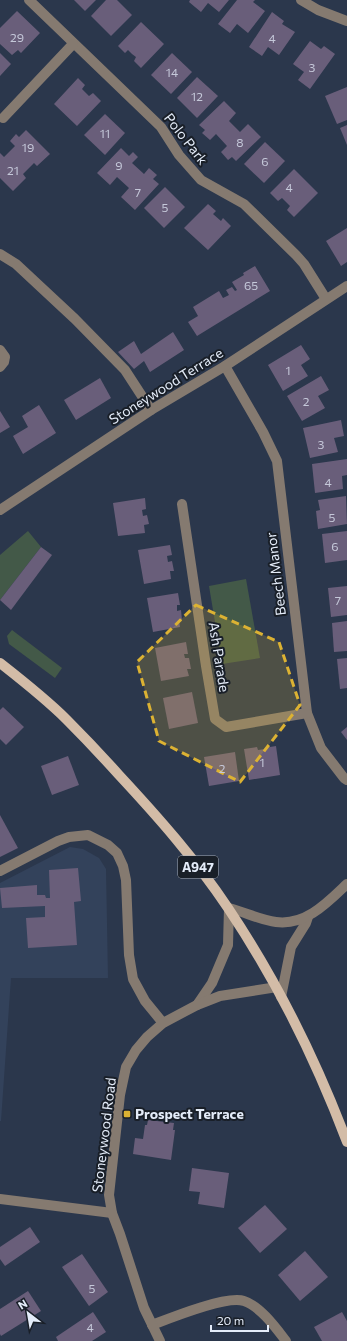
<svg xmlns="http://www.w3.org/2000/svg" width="347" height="1341" viewBox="0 0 347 1341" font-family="Commissioner,sans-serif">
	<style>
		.built { fill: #33425b }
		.green { fill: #435948 }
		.building { fill: #695e7a }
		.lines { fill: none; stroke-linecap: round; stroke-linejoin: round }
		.minor { stroke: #857a70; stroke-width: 10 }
		.major { stroke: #d3bca7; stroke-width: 10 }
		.marked { fill: #dcb233; fill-opacity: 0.2; stroke: #dcb233; stroke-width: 3; stroke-dasharray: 8 5; stroke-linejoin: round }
		.poi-dot { fill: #dcb233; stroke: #191f28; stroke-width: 1.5 }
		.labels { text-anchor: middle; stroke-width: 4; stroke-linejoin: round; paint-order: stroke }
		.number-label { font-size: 12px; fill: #c5c8d9 }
		.shield { fill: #191f28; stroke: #a7aeba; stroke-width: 1 }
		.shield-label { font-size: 13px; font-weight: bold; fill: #e4ecf9 }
		.street-label { font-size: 14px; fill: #e4ecf9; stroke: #191f28 }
		.poi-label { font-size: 14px; font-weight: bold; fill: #e4ecf9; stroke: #191f28; text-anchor: start }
	</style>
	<rect width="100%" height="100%" fill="#2b374c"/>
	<polygon class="built" points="70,847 83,849 99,858 106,869 108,978 11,978 1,1121 0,1121 0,883"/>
	<g class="green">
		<polygon points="28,531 41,547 0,600 0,555"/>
		<polygon points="246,579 260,658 222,664 209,586"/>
		<polygon points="12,630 62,668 55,678 9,644 7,636"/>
	</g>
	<g class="building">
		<polygon points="74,0 96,0 85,11"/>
		<polygon points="106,0 117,0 132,15 111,36 91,16"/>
		<polygon points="190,0 229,0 219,12 208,3 201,12 189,2"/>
		<polygon points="237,0 255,0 253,2 265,11 248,33 237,24 230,33 218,24"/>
		<polygon points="17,11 40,33 21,53 18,50 12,55 0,44 0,28"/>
		<polygon points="272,12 284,21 282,24 295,32 279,55 268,47 262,56 249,47"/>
		<polygon points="141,22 164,44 141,68 134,61 136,57 132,54 128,50 125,53 118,46"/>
		<polygon points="310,41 321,49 324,46 335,54 310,89 298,80 304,72 293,64"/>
		<polygon points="0,53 11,64 0,76"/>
		<polygon points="172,53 192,72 171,94 151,75"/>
		<polygon points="197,77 218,96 197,118 177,98"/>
		<polygon points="78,78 85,85 82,89 89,96 93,93 101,101 77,126 54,104"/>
		<polygon points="347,87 347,120 337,124 325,96"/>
		<polygon points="224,101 236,113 229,121 240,132 248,124 261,137 236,161 232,157 228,160 221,152 227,146 216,134 210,140 202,133 205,130 199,125"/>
		<polygon points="105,114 125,133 105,155 84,135"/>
		<polygon points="347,125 347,145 340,128"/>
		<polygon points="26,130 50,154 37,166 34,163 23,174 26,178 13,191 0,178 0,153 4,157 15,146 10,141 16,134 19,137"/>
		<polygon points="265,142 285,161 264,183 244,164"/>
		<polygon points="121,148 129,156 133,152 138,157 132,163 144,174 149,168 157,175 153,179 159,184 135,210 121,197 129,188 117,177 110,185 97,173"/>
		<polygon points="294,169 318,193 294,217 287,210 290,206 282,198 278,201 270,193"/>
		<polygon points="165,187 185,207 164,228 144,208"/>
		<polygon points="208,204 216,211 213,214 221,221 223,218 231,226 208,250 184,228"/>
		<polygon points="347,228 347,262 341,266 326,241"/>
		<polygon points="255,266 270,291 197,336 188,322 198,316 193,307 219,291 223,298 229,295 226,290 232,287 235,291 237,290 232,282 244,275 243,273"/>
		<polygon points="173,332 184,350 150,372 144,361 134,369 118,352 134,341 141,354"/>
		<polygon points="301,345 310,359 301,365 308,376 283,391 268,365"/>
		<polygon points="321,376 329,390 318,396 325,408 302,421 287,396"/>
		<polygon points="100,378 111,398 76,420 64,400"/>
		<polygon points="39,405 56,433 23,454 13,436 28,427 22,416"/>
		<polygon points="0,411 10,427 0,433"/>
		<polygon points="341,420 344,436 334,438 338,452 310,458 303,428"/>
		<polygon points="347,459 347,475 342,476 343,489 315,493 312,464"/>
		<polygon points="346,496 347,524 318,529 316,511 320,510 318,500"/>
		<polygon points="145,498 146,509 142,510 143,516 147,515 149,524 144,525 145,533 118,536 113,503"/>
		<polygon points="347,531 347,560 325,563 322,534"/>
		<polygon points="170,545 172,555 167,556 168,562 172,561 174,571 170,571 171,579 144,584 138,550"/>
		<polygon points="41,547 52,555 11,610 0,600"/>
		<polygon points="347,586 347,615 331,617 328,588"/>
		<polygon points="178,593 180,605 177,605 177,611 181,610 182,620 179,620 180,627 153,632 147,598"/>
		<polygon points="347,621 347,651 334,652 332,623"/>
		<polygon points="186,642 188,654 184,654 185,658 189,658 191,669 187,669 189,676 161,681 155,648"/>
		<polygon points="347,658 347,688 340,689 337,659"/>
		<polygon points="192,692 198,723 169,729 163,698"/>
		<polygon points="3,707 24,727 6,745 0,739 0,710"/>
		<polygon points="347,727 347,740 341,732"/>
		<polygon points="276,746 280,775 249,780 244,749 257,747 258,750 265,749 264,748"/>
		<polygon points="235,752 239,781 209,786 204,757"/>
		<polygon points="68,756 79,785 52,795 41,766"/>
		<polygon points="0,815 18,848 0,857"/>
		<polygon points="78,868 81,901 74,902 77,945 28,948 26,918 45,917 45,906 2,908 0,888 37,885 37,895 45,895 46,898 50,898 49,870"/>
		<polygon points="148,1120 174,1123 173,1130 175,1130 171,1160 133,1154 135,1138 143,1139 145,1125 147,1125"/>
		<polygon points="192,1168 229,1173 224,1208 198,1204 200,1192 189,1191"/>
		<polygon points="265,1205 287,1229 260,1253 238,1228"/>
		<polygon points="30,1227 40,1242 5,1266 0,1259 0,1247"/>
		<polygon points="305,1251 328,1277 300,1301 278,1275"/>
		<polygon points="82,1254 108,1292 89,1306 62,1267"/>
		<polygon points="28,1291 41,1311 1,1336 0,1334 0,1309"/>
		<polygon points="93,1312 106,1332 92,1341 58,1341 56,1337"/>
		<polygon points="342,1312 347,1321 347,1341 322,1341 314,1327"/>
	</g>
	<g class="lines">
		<g class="minor">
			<polyline points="29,0 161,127 179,155 201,180 244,204 296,255 304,264 326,299"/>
			<polyline points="301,0 318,10 347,21"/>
			<polyline points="3,118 73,44"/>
			<polyline points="0,254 16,264 75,319 125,370 151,410"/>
			<polyline points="0,350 5,357 4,362 0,367"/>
			<polyline points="225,366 263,432 277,461 307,713 321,748 344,778 347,780"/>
			<polyline points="182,504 206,666 215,719 226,727 307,713"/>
			<polyline points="0,510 151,410 225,366 347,286"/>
			<polyline points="0,871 58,841 69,837 88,835 108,845 117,853 123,866 126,880 129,955 133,979 145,1001 163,1023"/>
			<polyline points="281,997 291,947 306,923 308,917"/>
			<path d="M197 1005 212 983 228 945 229 908C245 912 260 920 276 922 306 926 328 902 347 884"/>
			<polyline points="0,1199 112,1213"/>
			<path d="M152 1325C170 1318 227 1295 244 1301 260 1306 276 1328 286 1341"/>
			<polyline points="160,1341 144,1308 120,1234 112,1213 109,1195 120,1095 126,1067 136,1050 147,1037 163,1023 197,1005 220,996 277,987"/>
		</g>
		<path class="major" d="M0 663C23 681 46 699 67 720 85 738 102 756 119 775 158 817 196 860 228 908 277 981 316 1060 347 1142"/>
	</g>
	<path class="marked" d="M196 605 279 642 300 705 240 782 159 741 137 662Z"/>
	<rect class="poi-dot" x="123" y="1110" width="8" height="8" rx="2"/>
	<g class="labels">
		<g class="number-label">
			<text x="17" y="42">29</text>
			<text x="272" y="43">4</text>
			<text x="312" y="72">3</text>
			<text x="172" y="77">14</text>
			<text x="197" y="101">12</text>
			<text x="105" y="138">11</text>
			<text x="240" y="147">8</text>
			<text x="28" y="152">19</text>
			<text x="265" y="166">6</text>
			<text x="119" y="170">9</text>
			<text x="13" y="175">21</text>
			<text x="289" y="192">4</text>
			<text x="138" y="197">7</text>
			<text x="165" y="212">5</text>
			<text x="251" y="290">65</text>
			<text x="288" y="375">1</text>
			<text x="306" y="406">2</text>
			<text x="321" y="449">3</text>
			<text x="328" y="487">4</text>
			<text x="332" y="522">5</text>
			<text x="335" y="551">6</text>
			<text x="338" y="605">7</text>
			<text x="262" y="767">1</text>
			<text x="222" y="773">2</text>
			<text x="92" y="1293">5</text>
			<text x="90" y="1332">4</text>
		</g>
		<rect class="shield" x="178" y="856" width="40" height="22" rx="3"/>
		<g class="shield-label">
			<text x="198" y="872">A947</text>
		</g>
		<g class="street-label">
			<text transform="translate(186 139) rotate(52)" y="5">Polo Park</text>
			<text transform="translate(166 386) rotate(-32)" y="5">Stoneywood Terrace</text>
			<text transform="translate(276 574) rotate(-97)" y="5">Beech Manor</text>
			<text transform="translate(219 657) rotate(81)" y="5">Ash Parade</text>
			<text transform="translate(104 1135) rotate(-83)" y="5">Stoneywood Road</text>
		</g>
		<g class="poi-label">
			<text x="135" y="1119">Prospect Terrace</text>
		</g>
	</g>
	<g transform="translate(28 1313) rotate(329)" stroke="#191f28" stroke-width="3" paint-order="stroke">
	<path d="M0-3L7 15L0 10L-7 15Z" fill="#e4ecf9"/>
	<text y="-6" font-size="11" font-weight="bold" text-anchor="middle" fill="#e4ecf9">N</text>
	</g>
	<path d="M211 1325v6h57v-6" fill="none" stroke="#e4ecf9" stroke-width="2"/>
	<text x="217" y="1325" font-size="12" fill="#e4ecf9" stroke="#191f28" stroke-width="3" paint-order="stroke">20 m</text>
</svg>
